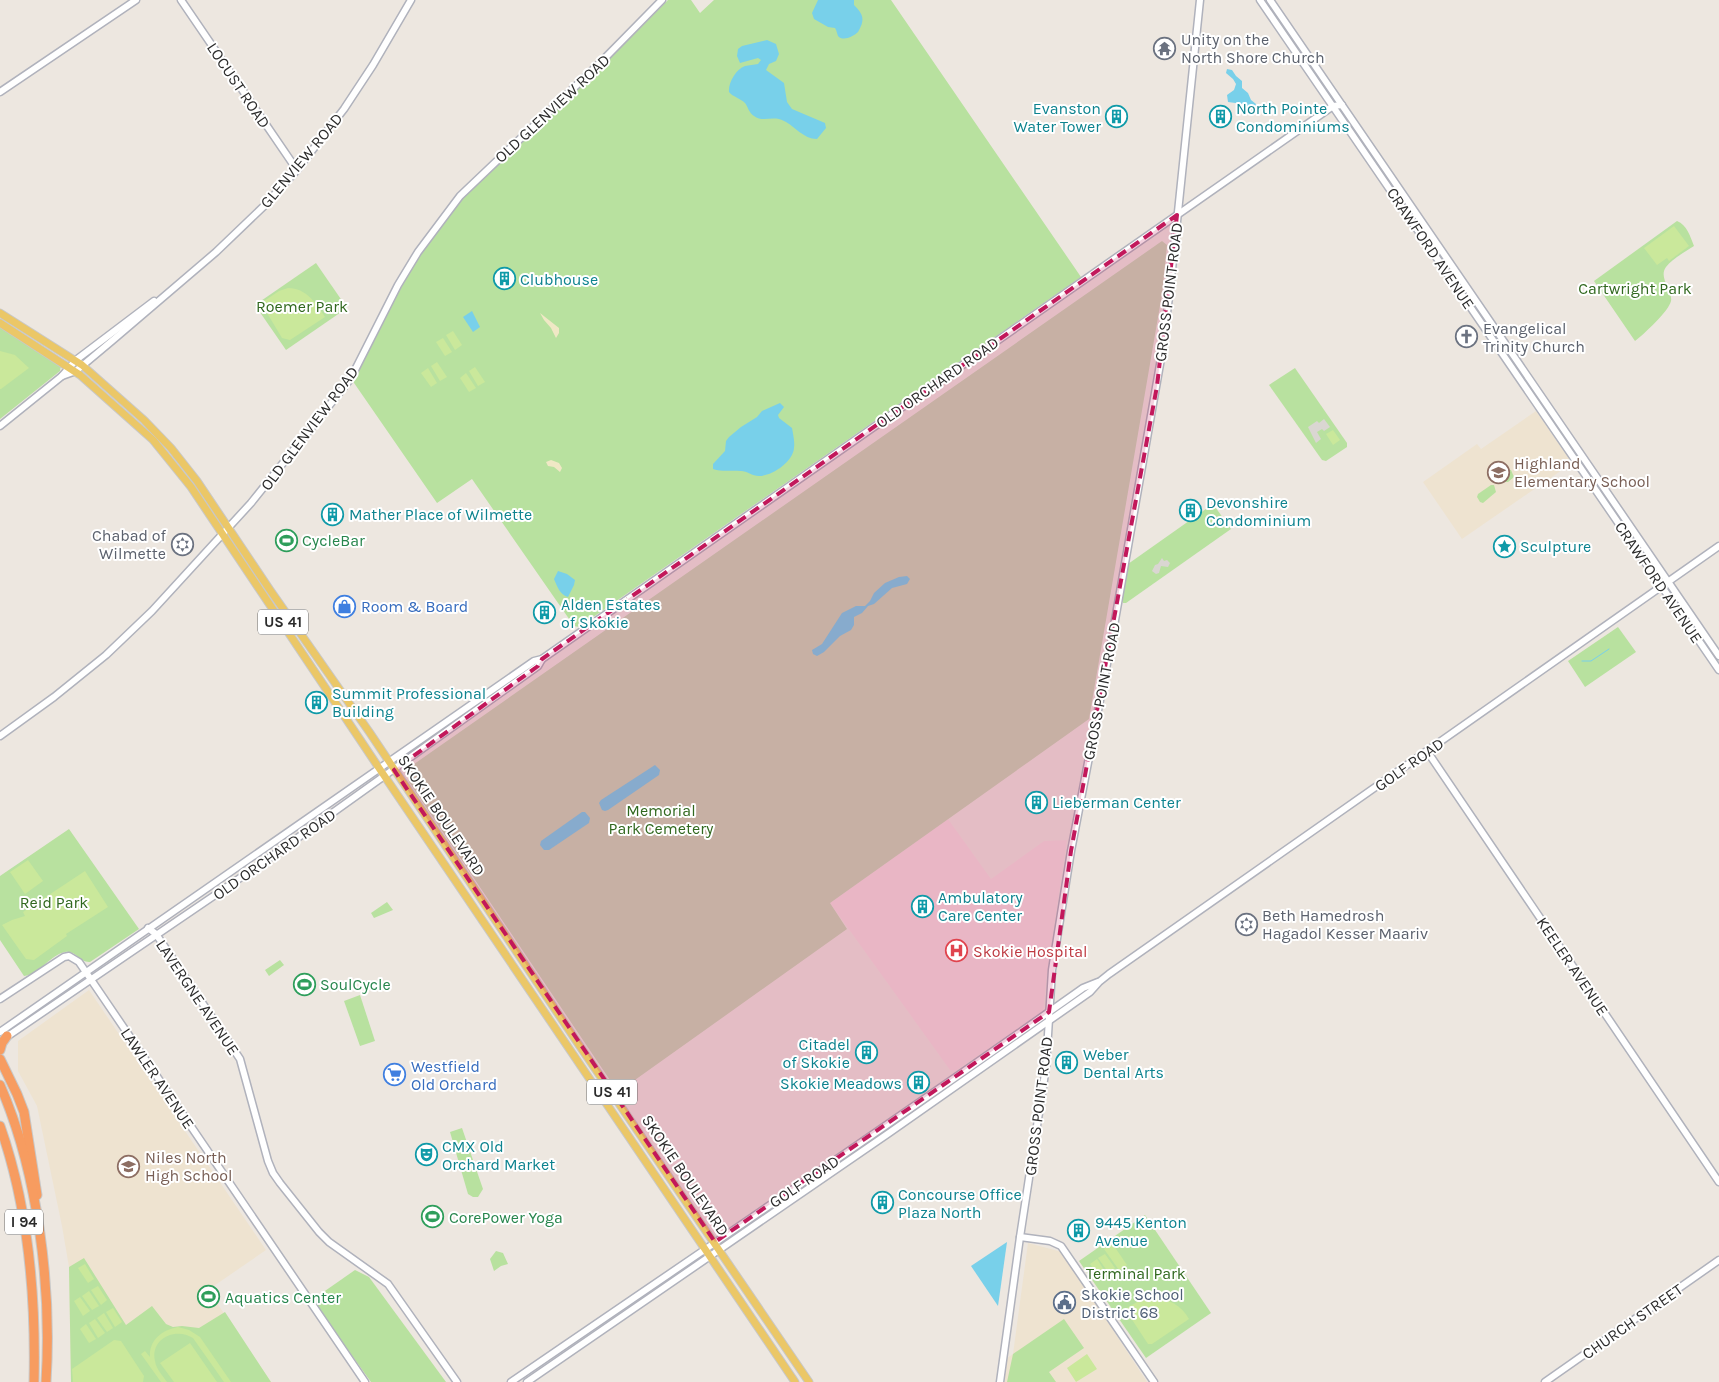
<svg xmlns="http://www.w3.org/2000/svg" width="1719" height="1382" viewBox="0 0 1719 1382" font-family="Karla,sans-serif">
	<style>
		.education { fill: #eee3d0 }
		.medical { fill: #f3dee0 }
		.green { fill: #b8e19f }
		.sand { fill: #f0e8c5 }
		.cemetery { fill: #c8d6b7 }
		.pitch { fill: #cae89b }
		.plaza { fill: #dad6d2 }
		.water { fill: #78d0ea }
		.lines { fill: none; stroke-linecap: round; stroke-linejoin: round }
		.stream { stroke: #78d0ea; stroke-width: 1 }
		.secondary-casing { stroke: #b0b2bc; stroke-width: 9 }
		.primary-casing { stroke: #c8c8c8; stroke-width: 9 }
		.highway-casing { stroke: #c8c8c8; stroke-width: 11 }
		.secondary { stroke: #fff; stroke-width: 6 }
		.primary { stroke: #ebc767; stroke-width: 7 }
		.highway { stroke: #f79c60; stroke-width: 9 }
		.marked { fill: #c2185b; fill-opacity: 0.2; stroke: #c2185b; stroke-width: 4; stroke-dasharray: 10 6; stroke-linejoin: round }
		.labels { text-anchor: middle; stroke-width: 4; stroke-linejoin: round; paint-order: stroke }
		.shield { fill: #fff; stroke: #6b6b6b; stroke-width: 1 }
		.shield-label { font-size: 15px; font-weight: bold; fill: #2c2c2c }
		.worship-label { font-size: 16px; fill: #5b616d; stroke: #fff; text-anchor: start }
		.street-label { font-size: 16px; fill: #2c2c2c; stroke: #fff }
		.culture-label { font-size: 16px; fill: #0d838f; stroke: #fff; text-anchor: start }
		.park-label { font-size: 16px; fill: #30681e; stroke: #fff }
		.education-label { font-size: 16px; fill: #785e54; stroke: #fff; text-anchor: start }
		.leisure-label { font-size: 16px; fill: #27864d; stroke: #fff; text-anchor: start }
		.shop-label { font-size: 16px; fill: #366cbe; stroke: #fff; text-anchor: start }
		.health-label { font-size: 16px; fill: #be3a42; stroke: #fff; text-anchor: start }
		.service-label { font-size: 16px; fill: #4e5e75; stroke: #fff; text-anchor: start }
	</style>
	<rect width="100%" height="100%" fill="#ede7e0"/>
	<g class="education">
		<polygon points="1536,411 1572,463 1462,539 1423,482 1477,444 1481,449"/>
		<polygon points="89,990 266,1250 208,1290 271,1382 71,1382 69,1267 62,1226 37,1106 18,1071 18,1041"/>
		<polygon points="1028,1243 1062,1252 1147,1382 1000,1382 1004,1360 1013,1354"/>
	</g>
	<polygon class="medical" points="948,819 991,879 1044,841 1067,840 1047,974 1043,1012 955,1071 950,1070 830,903"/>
	<g class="green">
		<path d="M668 0H691L700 13 714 0H891L1081 277 579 627 574 626 472 479 437 503 352 380C383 325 408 266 447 216 480 174 523 140 562 104 599 71 633 35 668 0Z"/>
		<path d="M1677 221C1687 225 1690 236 1694 246 1685 252 1672 259 1666 267 1658 278 1673 290 1671 301 1669 311 1643 335 1635 341L1594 281Z"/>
		<polygon points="316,263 347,308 286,350 255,305"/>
		<polygon points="0,326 61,365 60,371 0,419"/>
		<polygon points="1295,368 1347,443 1347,447 1326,461 1322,460 1269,385"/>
		<polygon points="1505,469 1511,470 1514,477 1508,482 1503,482 1500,484 1495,480 1495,477"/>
		<polygon points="1491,485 1494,485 1496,492 1483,503 1480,502 1477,497 1478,494"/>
		<polygon points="1213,504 1231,529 1126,603 1123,603 1122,600 1128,564"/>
		<polygon points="1618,627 1636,652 1585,687 1568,661"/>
		<path d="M69 829 139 929 90 962C80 963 76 950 65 952 50 955 40 974 24 976L0 940V876Z"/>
		<polygon points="387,902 393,910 374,918 371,913"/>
		<polygon points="280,960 284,965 269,976 265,970"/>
		<polygon points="360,995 375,1041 360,1046 344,1001"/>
		<polygon points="462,1128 483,1189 478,1197 473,1197 468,1194 450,1132"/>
		<polygon points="1145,1215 1211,1313 1146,1358 1079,1261"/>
		<polygon points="496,1251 503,1253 508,1264 501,1266 494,1271 490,1259"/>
		<polygon points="84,1258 126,1325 152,1306 166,1324 173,1327 182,1326 199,1328 225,1312 271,1382 71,1382 69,1267"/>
		<polygon points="355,1270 369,1277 446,1382 371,1382 312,1300"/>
		<polygon points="1064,1319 1084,1348 1049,1372 1056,1382 1007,1382 1013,1354"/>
	</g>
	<g class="sand">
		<polygon points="540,313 559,328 559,333 556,338 551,328 544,320"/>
		<polygon points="551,460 559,463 562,468 560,472 554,467 548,466 546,462"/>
	</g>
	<polygon class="cemetery" points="1162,241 1167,245 1162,294 1089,719 830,903 847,929 618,1092 409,782 407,769"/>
	<g class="pitch">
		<polygon points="1674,226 1689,246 1669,261 1667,258 1657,265 1644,248"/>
		<path d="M288 288C306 288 316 303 325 317L290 340 282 338 261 303 279 291Z"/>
		<polygon points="453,331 462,345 455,350 446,335"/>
		<polygon points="443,338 452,352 445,356 436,342"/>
		<polygon points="0,351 15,355 29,368 1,389 0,389"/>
		<polygon points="437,362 447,377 440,381 431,366"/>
		<polygon points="475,367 485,382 478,386 469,371"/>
		<polygon points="428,368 437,383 431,387 421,373"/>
		<polygon points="466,373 476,388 469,392 460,378"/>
		<polygon points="1333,430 1340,440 1333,445 1326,434"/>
		<polygon points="28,860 43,881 25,894 10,872"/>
		<polygon points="85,871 108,907 66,934 67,936 34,960 26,959 2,925 12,920 25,916 23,912"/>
		<polygon points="1112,1243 1127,1265 1119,1270 1104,1249"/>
		<polygon points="1105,1254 1115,1268 1108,1272 1098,1258"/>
		<polygon points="1097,1259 1106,1273 1100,1278 1090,1264"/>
		<polygon points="85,1264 94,1279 88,1283 78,1268"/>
		<polygon points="98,1286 107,1300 101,1305 91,1290"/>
		<polygon points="89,1291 99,1306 92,1310 82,1296"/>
		<polygon points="80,1297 90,1311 83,1316 74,1301"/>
		<path d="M1152 1298C1168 1298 1181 1305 1189 1319L1152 1344H1148L1125 1309 1139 1301Z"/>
		<polygon points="113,1308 122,1322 115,1327 106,1312"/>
		<polygon points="104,1313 113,1328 107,1332 97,1318"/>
		<polygon points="95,1319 105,1333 98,1338 89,1323"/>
		<polygon points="86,1324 96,1339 89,1343 80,1329"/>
		<path d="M178 1327 189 1330 200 1337 231 1382H224L193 1338C176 1327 150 1338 155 1361 156 1369 163 1376 167 1382H161L141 1354 145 1351 150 1357C149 1340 162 1330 178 1327Z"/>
		<polygon points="114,1340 121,1341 144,1376 143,1382 73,1382 72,1369"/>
		<polygon points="190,1343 217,1382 174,1382 160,1363"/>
		<polygon points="1087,1354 1097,1369 1076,1382 1067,1368"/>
	</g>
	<g class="plaza">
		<polygon points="1324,419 1330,427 1324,431 1322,429 1317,432 1321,439 1316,443 1308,427 1317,421 1319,423"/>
		<polygon points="1162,558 1164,561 1167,560 1170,563 1168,567 1161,566 1159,573 1156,574 1152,571 1155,565 1158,564"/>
	</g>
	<g class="water">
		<path d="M818 0H854V5C864 15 865 20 858 32 854 36 843 42 838 36 837 34 837 31 835 28L828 27 814 19 812 13Z"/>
		<path d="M767 40 776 44 779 54 776 61 769 64 766 70 784 83 787 102 792 109 825 123 826 128 817 139C803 139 795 126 784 121 773 115 763 123 754 116 749 113 748 107 745 103 740 98 733 97 729 92 728 83 736 69 745 66 749 65 754 65 758 64L761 60 758 58 740 63 737 56 738 49 742 46Z"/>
		<polygon points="1227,69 1232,70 1236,76 1242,81 1242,88 1248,93 1251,100 1261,108 1259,112 1255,113 1243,104 1228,102 1227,95 1234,90 1236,84 1233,79 1226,73"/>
		<polygon points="472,311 480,327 473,332 463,317"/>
		<path d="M780 403 784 407 778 415 779 418 792 428C793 434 795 442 794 448 793 462 772 476 759 476 752 476 747 471 741 471 731 470 722 472 713 469V464L725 451 726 441 729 437 741 427 757 417 762 411Z"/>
		<path d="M558 571 567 574 575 580 574 585 568 597C560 595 557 586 554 579Z"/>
		<polygon points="907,576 910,579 907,584 892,588 874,604 868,606 862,613 854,617 854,625 851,630 840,636 824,652 817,656 813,654 812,650 822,644 842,613 856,606 865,606 870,601 874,593 885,583 899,577"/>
		<polygon points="655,765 660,770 659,775 608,810 605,811 602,810 599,803 601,800"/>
		<polygon points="582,812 585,812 590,818 589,823 549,850 544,850 540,845 541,841"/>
		<polygon points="1007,1242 998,1306 971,1266"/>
	</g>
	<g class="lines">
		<polyline class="stream" points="1582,661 1591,661 1609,649"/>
		<defs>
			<g id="secondary">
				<polyline points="181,0 297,170"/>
				<polyline points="1260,0 1719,670"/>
				<polyline points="1270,0 1719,656"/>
				<polyline points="0,92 136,0"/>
				<polyline points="62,376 76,371 113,340 216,252 264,206 297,170 344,109 373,65 411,0"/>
				<polyline points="0,426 62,376 76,360 154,301"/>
				<polyline points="0,736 54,697 106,655 152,611 251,503 348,382 356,368 398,285 418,252 460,196 602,61 662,0"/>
				<polyline points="1427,751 1719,1182"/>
				<polyline points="148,928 156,934 240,1059 268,1161 273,1173 280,1183 319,1232 329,1242 388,1284 457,1382"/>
				<polyline points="0,999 64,957 69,956 79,962 365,1382"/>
				<polyline points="0,1032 534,661 542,659 1333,106 1342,105"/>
				<polyline points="5,1038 268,859 538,666 542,659"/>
				<polyline points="1020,1237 1050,1241 1061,1246 1154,1382"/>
				<path d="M511 1382C702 1251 894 1122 1083 988L1098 982"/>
				<polyline points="527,1382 889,1133 1090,992 1099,982 1109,974 1719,546"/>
				<polyline points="1000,1382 1020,1237 1046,1067 1052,970 1071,851 1111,643 1162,353 1170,289 1200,0"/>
				<polyline points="1545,1382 1719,1260"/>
			</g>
			<g id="primary">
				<polyline points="0,313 82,365 144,420 171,448 197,481 270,590 370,733 579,1045 809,1382"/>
				<polyline points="0,323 80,375 153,440 191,487 379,768 795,1382"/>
			</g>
			<g id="highway">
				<polyline points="0,1050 2,1043 7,1036"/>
				<polyline points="0,1059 17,1094 24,1112 37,1195"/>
				<path d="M0 1085C38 1172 52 1287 46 1382"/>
				<path d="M0 1126C29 1208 36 1296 34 1382"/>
			</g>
		</defs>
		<use href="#secondary" class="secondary-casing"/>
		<use href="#primary" class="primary-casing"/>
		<use href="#highway" class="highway-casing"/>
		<use href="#secondary" class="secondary"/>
		<use href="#primary" class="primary"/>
		<use href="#highway" class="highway"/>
	</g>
	<path class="marked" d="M1177 215 1157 386 1071 851 1049 1012 715 1242 394 770 538 666 542 659Z"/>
	<defs>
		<symbol id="temple-ring" viewBox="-11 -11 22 22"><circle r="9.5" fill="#fff" stroke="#6b7280" stroke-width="1.5"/><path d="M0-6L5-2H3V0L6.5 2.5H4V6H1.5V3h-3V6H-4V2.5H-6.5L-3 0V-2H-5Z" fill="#6b7280"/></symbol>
		<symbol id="building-ring" viewBox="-11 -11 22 22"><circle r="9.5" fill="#fff" stroke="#0f9aa8" stroke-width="1.5"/><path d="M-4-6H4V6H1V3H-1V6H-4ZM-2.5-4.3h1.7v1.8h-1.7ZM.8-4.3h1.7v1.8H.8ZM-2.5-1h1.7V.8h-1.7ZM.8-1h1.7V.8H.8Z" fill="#0f9aa8"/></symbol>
		<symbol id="church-ring" viewBox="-11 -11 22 22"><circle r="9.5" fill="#fff" stroke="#6b7280" stroke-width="1.5"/><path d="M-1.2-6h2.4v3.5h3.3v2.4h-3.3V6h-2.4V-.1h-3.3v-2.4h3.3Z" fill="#6b7280"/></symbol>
		<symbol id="school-ring" viewBox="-11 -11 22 22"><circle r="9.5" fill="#fff" stroke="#8d6e63" stroke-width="1.5"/><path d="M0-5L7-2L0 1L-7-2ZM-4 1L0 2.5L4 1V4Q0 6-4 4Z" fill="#8d6e63"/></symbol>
		<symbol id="stadium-ring" viewBox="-11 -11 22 22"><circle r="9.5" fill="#fff" stroke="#2e9e5b" stroke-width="1.5"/><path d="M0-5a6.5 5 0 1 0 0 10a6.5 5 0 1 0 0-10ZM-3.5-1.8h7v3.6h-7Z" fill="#2e9e5b"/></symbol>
		<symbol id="synagogue-ring" viewBox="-11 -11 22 22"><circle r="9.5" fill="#fff" stroke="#6b7280" stroke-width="1.5"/><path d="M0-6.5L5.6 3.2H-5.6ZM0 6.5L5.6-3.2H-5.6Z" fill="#6b7280"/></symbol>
		<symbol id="sight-ring" viewBox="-11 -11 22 22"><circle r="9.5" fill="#fff" stroke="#0f9aa8" stroke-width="1.5"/><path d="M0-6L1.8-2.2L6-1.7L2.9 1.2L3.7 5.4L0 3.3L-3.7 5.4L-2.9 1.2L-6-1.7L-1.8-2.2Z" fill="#0f9aa8"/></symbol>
		<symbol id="shop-ring" viewBox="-11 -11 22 22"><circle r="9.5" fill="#fff" stroke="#3f7fe0" stroke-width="1.5"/><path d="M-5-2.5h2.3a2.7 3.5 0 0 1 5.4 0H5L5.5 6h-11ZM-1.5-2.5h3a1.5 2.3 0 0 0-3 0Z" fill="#3f7fe0"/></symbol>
		<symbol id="hospital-ring" viewBox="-11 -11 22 22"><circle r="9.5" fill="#fff" stroke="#e0444e" stroke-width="1.5"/><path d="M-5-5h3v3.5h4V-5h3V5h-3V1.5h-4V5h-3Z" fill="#e0444e"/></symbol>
		<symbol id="supermarket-ring" viewBox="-11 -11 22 22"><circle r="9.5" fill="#fff" stroke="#3f7fe0" stroke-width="1.5"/><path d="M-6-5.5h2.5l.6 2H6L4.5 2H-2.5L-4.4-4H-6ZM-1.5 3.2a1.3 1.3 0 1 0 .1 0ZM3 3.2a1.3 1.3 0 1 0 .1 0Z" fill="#3f7fe0"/></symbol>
		<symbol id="theatre-ring" viewBox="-11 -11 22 22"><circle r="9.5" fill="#fff" stroke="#0f9aa8" stroke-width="1.5"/><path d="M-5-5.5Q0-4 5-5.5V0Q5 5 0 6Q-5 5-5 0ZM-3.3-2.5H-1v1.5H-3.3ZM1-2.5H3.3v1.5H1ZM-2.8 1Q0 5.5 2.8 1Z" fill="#0f9aa8"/></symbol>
		<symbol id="civic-ring" viewBox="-11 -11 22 22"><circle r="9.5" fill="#fff" stroke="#5c6f8a" stroke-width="1.5"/><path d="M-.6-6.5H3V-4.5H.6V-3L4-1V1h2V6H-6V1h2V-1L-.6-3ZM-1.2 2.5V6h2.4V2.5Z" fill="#5c6f8a"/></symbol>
	</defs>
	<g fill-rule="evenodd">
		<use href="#temple-ring" x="1152" y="36" width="25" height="25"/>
		<use href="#building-ring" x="1104" y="104" width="25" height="25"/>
		<use href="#building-ring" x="1208" y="104" width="25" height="25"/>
		<use href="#building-ring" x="492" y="266" width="25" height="25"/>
		<use href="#church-ring" x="1454" y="324" width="25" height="25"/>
		<use href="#school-ring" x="1486" y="460" width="25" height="25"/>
		<use href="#building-ring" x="1178" y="498" width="25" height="25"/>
		<use href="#building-ring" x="320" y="502" width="25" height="25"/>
		<use href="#stadium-ring" x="274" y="528" width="25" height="25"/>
		<use href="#synagogue-ring" x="170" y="532" width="25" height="25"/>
		<use href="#sight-ring" x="1492" y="534" width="25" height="25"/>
		<use href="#shop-ring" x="332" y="594" width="25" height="25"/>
		<use href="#building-ring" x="532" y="600" width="25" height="25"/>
		<use href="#building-ring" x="304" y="690" width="25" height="25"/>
		<use href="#building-ring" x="1024" y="790" width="25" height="25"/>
		<use href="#building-ring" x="910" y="894" width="25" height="25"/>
		<use href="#synagogue-ring" x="1234" y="912" width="25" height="25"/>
		<use href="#hospital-ring" x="944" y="938" width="25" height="25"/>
		<use href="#stadium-ring" x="292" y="972" width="25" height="25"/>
		<use href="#building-ring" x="854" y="1040" width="25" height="25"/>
		<use href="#building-ring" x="1054" y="1050" width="25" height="25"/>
		<use href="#supermarket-ring" x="382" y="1062" width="25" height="25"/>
		<use href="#building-ring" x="906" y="1070" width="25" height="25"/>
		<use href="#theatre-ring" x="414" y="1142" width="25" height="25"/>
		<use href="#school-ring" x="116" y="1154" width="25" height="25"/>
		<use href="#building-ring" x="870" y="1190" width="25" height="25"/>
		<use href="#stadium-ring" x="420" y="1204" width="25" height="25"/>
		<use href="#building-ring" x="1066" y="1218" width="25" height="25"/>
		<use href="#stadium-ring" x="196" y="1284" width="25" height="25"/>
		<use href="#civic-ring" x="1052" y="1290" width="25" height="25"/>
	</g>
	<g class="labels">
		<g class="shield">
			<rect x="258" y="609.5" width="50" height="25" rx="4"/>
			<rect x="587" y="1079.5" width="50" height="25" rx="4"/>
			<rect x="5" y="1209.5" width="38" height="25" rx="4"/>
		</g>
		<g class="shield-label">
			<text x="283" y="627">US 41</text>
			<text x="612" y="1097">US 41</text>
			<text x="24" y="1227">I 94</text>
		</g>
		<g class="worship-label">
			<text x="1181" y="45">Unity on the<tspan x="1181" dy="18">North Shore Church</tspan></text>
			<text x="1483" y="334">Evangelical<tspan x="1483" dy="18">Trinity Church</tspan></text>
			<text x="166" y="541" text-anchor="end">Chabad of<tspan x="166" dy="18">Wilmette</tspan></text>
			<text x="1262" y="921">Beth Hamedrosh<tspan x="1262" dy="18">Hagadol Kesser Maariv</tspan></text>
		</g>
		<g class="street-label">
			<text transform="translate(239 85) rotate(56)" y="6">LOCUST ROAD</text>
			<text transform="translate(552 108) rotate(-43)" y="6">OLD GLENVIEW ROAD</text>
			<text transform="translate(301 160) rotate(-50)" y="6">GLENVIEW ROAD</text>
			<text transform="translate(1431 248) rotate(56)" y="6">CRAWFORD AVENUE</text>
			<text transform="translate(1168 292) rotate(-83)" y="6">GROSS POINT ROAD</text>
			<text transform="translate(937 382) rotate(-35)" y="6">OLD ORCHARD ROAD</text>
			<text transform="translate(309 428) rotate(-53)" y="6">OLD GLENVIEW ROAD</text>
			<text transform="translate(1659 582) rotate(56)" y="6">CRAWFORD AVENUE</text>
			<text transform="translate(1101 691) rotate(-79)" y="6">GROSS POINT ROAD</text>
			<text transform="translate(1409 764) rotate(-35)" y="6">GOLF ROAD</text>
			<text transform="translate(442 815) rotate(56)" y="6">SKOKIE BOULEVARD</text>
			<text transform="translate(274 854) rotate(-35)" y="6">OLD ORCHARD ROAD</text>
			<text transform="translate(1573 966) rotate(56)" y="6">KEELER AVENUE</text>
			<text transform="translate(198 997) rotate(56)" y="6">LAVERGNE AVENUE</text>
			<text transform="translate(158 1078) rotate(56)" y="6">LAWLER AVENUE</text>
			<text transform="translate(1038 1106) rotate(-83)" y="6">GROSS POINT ROAD</text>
			<text transform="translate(686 1175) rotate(56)" y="6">SKOKIE BOULEVARD</text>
			<text transform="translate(804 1181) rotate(-34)" y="6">GOLF ROAD</text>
			<text transform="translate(1632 1321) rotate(-35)" y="6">CHURCH STREET</text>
		</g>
		<g class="culture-label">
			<text x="1101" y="114" text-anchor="end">Evanston<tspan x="1101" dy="18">Water Tower</tspan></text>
			<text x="1236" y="114">North Pointe<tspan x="1236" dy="18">Condominiums</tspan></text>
			<text x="520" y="285">Clubhouse</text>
			<text x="1206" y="508">Devonshire<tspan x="1206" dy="18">Condominium</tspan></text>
			<text x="349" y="520">Mather Place of Wilmette</text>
			<text x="1520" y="552">Sculpture</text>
			<text x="561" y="610">Alden Estates<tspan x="561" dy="18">of Skokie</tspan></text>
			<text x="332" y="699">Summit Professional<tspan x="332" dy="18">Building</tspan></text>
			<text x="1052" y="808">Lieberman Center</text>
			<text x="938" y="903">Ambulatory<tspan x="938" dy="18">Care Center</tspan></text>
			<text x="850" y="1050" text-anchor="end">Citadel<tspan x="850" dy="18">of Skokie</tspan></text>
			<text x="1083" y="1060">Weber<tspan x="1083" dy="18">Dental Arts</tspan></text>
			<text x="902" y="1089" text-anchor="end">Skokie Meadows</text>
			<text x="442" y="1152">CMX Old<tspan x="442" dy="18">Orchard Market</tspan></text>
			<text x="898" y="1200">Concourse Office<tspan x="898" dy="18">Plaza North</tspan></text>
			<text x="1095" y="1228">9445 Kenton<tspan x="1095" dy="18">Avenue</tspan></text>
		</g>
		<g class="park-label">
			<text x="1635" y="294">Cartwright Park</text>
			<text x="302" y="312">Roemer Park</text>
			<text x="661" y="816">Memorial<tspan x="661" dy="18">Park Cemetery</tspan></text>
			<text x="54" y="908">Reid Park</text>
			<text x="1136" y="1279">Terminal Park</text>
		</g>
		<g class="education-label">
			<text x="1514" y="469">Highland<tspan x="1514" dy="18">Elementary School</tspan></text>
			<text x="145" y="1163">Niles North<tspan x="145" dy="18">High School</tspan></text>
		</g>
		<g class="leisure-label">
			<text x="302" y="546">CycleBar</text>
			<text x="320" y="990">SoulCycle</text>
			<text x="449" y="1223">CorePower Yoga</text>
			<text x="225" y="1303">Aquatics Center</text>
		</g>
		<g class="shop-label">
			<text x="361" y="612">Room &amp; Board</text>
			<text x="411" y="1072">Westfield<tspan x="411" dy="18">Old Orchard</tspan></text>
		</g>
		<g class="health-label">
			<text x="973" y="957">Skokie Hospital</text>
		</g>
		<g class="service-label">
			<text x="1081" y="1300">Skokie School<tspan x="1081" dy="18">District 68</tspan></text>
		</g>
	</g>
</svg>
